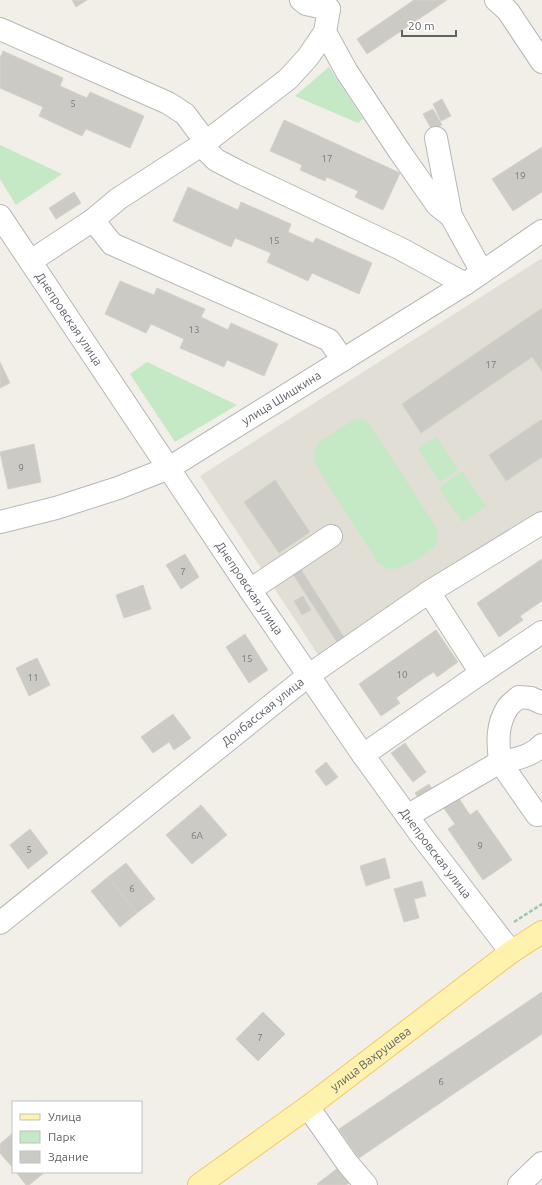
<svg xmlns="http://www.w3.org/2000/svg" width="542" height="1185" viewBox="0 0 542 1185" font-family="Ubuntu,sans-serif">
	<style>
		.education { fill: #e1ded6 }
		.green { fill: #c5e8c5 }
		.building { fill: #cccac5; stroke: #d6d1c6 }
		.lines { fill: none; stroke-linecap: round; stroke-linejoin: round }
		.minor-casing { stroke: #b5b8bc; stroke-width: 24 }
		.major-casing { stroke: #f2c960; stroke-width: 24 }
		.path { stroke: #9cc7a9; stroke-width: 2.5; stroke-dasharray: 4 2; stroke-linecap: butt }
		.minor { stroke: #fff; stroke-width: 22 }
		.major { stroke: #fff2af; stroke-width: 22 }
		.labels { text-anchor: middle; stroke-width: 3.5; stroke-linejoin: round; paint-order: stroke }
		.number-label { font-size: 10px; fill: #7a7d7f }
		.street-label { font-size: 12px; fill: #5f6368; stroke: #fff }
	</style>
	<rect width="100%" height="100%" fill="#f1efe8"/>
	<polygon class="education" points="542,258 542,512 321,659 200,476"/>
	<g class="green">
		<polygon points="329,67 363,119 358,123 295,96"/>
		<polygon points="0,145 62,174 16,205 0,179"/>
		<polygon points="147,362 237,405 175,442 130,374"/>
		<path d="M356 419 363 420 369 424 436 527C438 533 439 539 435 545 429 553 401 570 392 569 386 569 382 566 378 563L314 462 315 450 319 442Z"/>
		<polygon points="436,437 458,470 440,482 418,449"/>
		<polygon points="462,471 486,506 463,522 439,488"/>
	</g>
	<g class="building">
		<polygon points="72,0 87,0 76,7"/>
		<polygon points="414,0 447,0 367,54 357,39"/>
		<polygon points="3,51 63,78 60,86 87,98 90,92 144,116 130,148 86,129 82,136 39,116 43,107 0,88 0,58"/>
		<polygon points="442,99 451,116 441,121 433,104"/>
		<polygon points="433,109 442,125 432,130 423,114"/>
		<polygon points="284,120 400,173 383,210 355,197 358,191 327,177 325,181 300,170 302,165 270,151"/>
		<polygon points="542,147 542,192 513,211 492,179"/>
		<polygon points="188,187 238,210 241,202 291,224 288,232 313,243 316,238 372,263 359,294 312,273 308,281 267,262 271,253 235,238 231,247 173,221"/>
		<polygon points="74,192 81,203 56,219 49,208"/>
		<polygon points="120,281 154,295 157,288 205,309 201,317 228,330 231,323 278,344 264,376 227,360 224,367 180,348 184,339 151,324 146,333 105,314"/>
		<polygon points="542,308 542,371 532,357 421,433 402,404"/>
		<polygon points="0,362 10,383 0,388"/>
		<polygon points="542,419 542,457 506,481 489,455"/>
		<polygon points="34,444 41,482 8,489 0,452"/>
		<polygon points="275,480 310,532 279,553 244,502"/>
		<polygon points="185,554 199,577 181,589 166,565"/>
		<polygon points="542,559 542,601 520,616 523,620 499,637 477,603"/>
		<polygon points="300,568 344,637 337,642 292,573"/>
		<polygon points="143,585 151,609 124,618 116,595"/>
		<polygon points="303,596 311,610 302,615 294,601"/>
		<polygon points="436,630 458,662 437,677 434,672 427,676 396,698 400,703 381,716 359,684"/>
		<polygon points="245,634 268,670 249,683 226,647"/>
		<polygon points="37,658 50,685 29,696 16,668"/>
		<polygon points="173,714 191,738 174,750 169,742 153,753 141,737"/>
		<polygon points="405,743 426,772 413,782 391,753"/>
		<polygon points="326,762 338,777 326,786 315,771"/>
		<polygon points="429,784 433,790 419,799 415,793"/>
		<polygon points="458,797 470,815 477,810 512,860 483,880 448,829 455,824 443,807"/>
		<polygon points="201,805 227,835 192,864 166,835"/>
		<polygon points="30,829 48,853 28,869 10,845"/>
		<polygon points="385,858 390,878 366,886 360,866"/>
		<polygon points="126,863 155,899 137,913 108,877"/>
		<polygon points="108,877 137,913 120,927 91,891"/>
		<polygon points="422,881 426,896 414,899 419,918 404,922 394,889"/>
		<polygon points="542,992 542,1034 359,1158 339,1129"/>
		<polygon points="263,1012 285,1034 258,1061 236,1039"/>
		<polygon points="13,1133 13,1168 0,1153 0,1144"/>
		<polygon points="338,1168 349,1183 346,1185 318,1185 317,1184"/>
		<polygon points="16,1172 45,1172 29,1185 26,1185"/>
	</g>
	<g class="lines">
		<defs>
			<g id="minor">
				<polyline points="301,0 306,4 329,9"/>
				<polyline points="496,0 508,11 542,62"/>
				<polyline points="0,29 168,103 185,114 206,142"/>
				<polyline points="325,32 347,72 400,152 437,205 451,216 482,272"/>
				<polyline points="436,138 451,216"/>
				<polyline points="201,145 216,160 243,174 401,249 465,284"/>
				<path id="s1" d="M0 216 250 590 363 755 421 835 511 952"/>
				<polyline points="93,220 112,244 329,340 343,360"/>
				<polyline points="31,261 93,220 118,199 206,142 288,79 308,57 325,32 329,9"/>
				<path id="s2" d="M0 522 56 508 118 488 169 468 465 284 542 231"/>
				<polyline points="250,590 331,536"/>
				<polyline points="481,673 542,632"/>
				<path d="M542 703 531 698 519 697C516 700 511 703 508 707 496 725 498 743 500 762 514 760 533 755 542 745"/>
				<polyline points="363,755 481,673 429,592"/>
				<polyline points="407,816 500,762 537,815 542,814"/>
				<path id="s3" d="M0 923 309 675 429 592 542 523"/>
				<polyline points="308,1107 348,1164 366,1185"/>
				<polyline points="519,1185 542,1163"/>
			</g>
			<g id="major">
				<path id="s4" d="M199 1185 308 1107 511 952 542 932"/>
			</g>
		</defs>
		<use href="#minor" class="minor-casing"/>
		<use href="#major" class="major-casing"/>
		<polyline class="path" points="514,922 542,904"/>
		<use href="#minor" class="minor"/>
		<use href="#major" class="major"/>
	</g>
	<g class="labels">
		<g class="number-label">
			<text x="73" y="107">5</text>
			<text x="327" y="162">17</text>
			<text x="520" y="179">19</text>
			<text x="274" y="244">15</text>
			<text x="194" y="333">13</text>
			<text x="491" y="368">17</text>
			<text x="21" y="471">9</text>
			<text x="183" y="575">7</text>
			<text x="247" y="662">15</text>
			<text x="402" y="678">10</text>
			<text x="33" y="681">11</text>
			<text x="197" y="839">6А</text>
			<text x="480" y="849">9</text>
			<text x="29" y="853">5</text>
			<text x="132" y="892">6</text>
			<text x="260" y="1041">7</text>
			<text x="441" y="1085">6</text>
		</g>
		<g class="street-label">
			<text dy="4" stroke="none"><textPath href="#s1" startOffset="124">Днепровская улица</textPath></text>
			<text dy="4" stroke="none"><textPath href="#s2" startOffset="310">улица Шишкина</textPath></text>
			<text dy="4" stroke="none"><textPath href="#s1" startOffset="448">Днепровская улица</textPath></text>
			<text dy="4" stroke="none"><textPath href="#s3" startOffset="337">Донбасская улица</textPath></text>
			<text dy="4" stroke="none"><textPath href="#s1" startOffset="772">Днепровская улица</textPath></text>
			<text dy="4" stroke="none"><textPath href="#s4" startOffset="213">улица Вахрушева</textPath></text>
		</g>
	</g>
	<rect x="12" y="1101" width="130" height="72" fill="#ffffff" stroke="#bfc1c3"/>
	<rect x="20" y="1114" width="20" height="6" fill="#fff2af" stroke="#bfc1c3"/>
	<text x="48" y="1121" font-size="12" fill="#5f6368">Улица</text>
	<rect x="20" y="1131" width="20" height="12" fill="#c5e8c5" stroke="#bfc1c3"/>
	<text x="48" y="1141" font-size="12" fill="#5f6368">Парк</text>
	<rect x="20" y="1151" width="20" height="12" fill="#cccac5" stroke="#bfc1c3"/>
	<text x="48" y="1161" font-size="12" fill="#5f6368">Здание</text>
	<path d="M402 30v6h54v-6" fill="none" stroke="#5f6368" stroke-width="2"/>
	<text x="408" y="30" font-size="12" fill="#5f6368" stroke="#ffffff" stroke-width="3" paint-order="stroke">20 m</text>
</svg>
